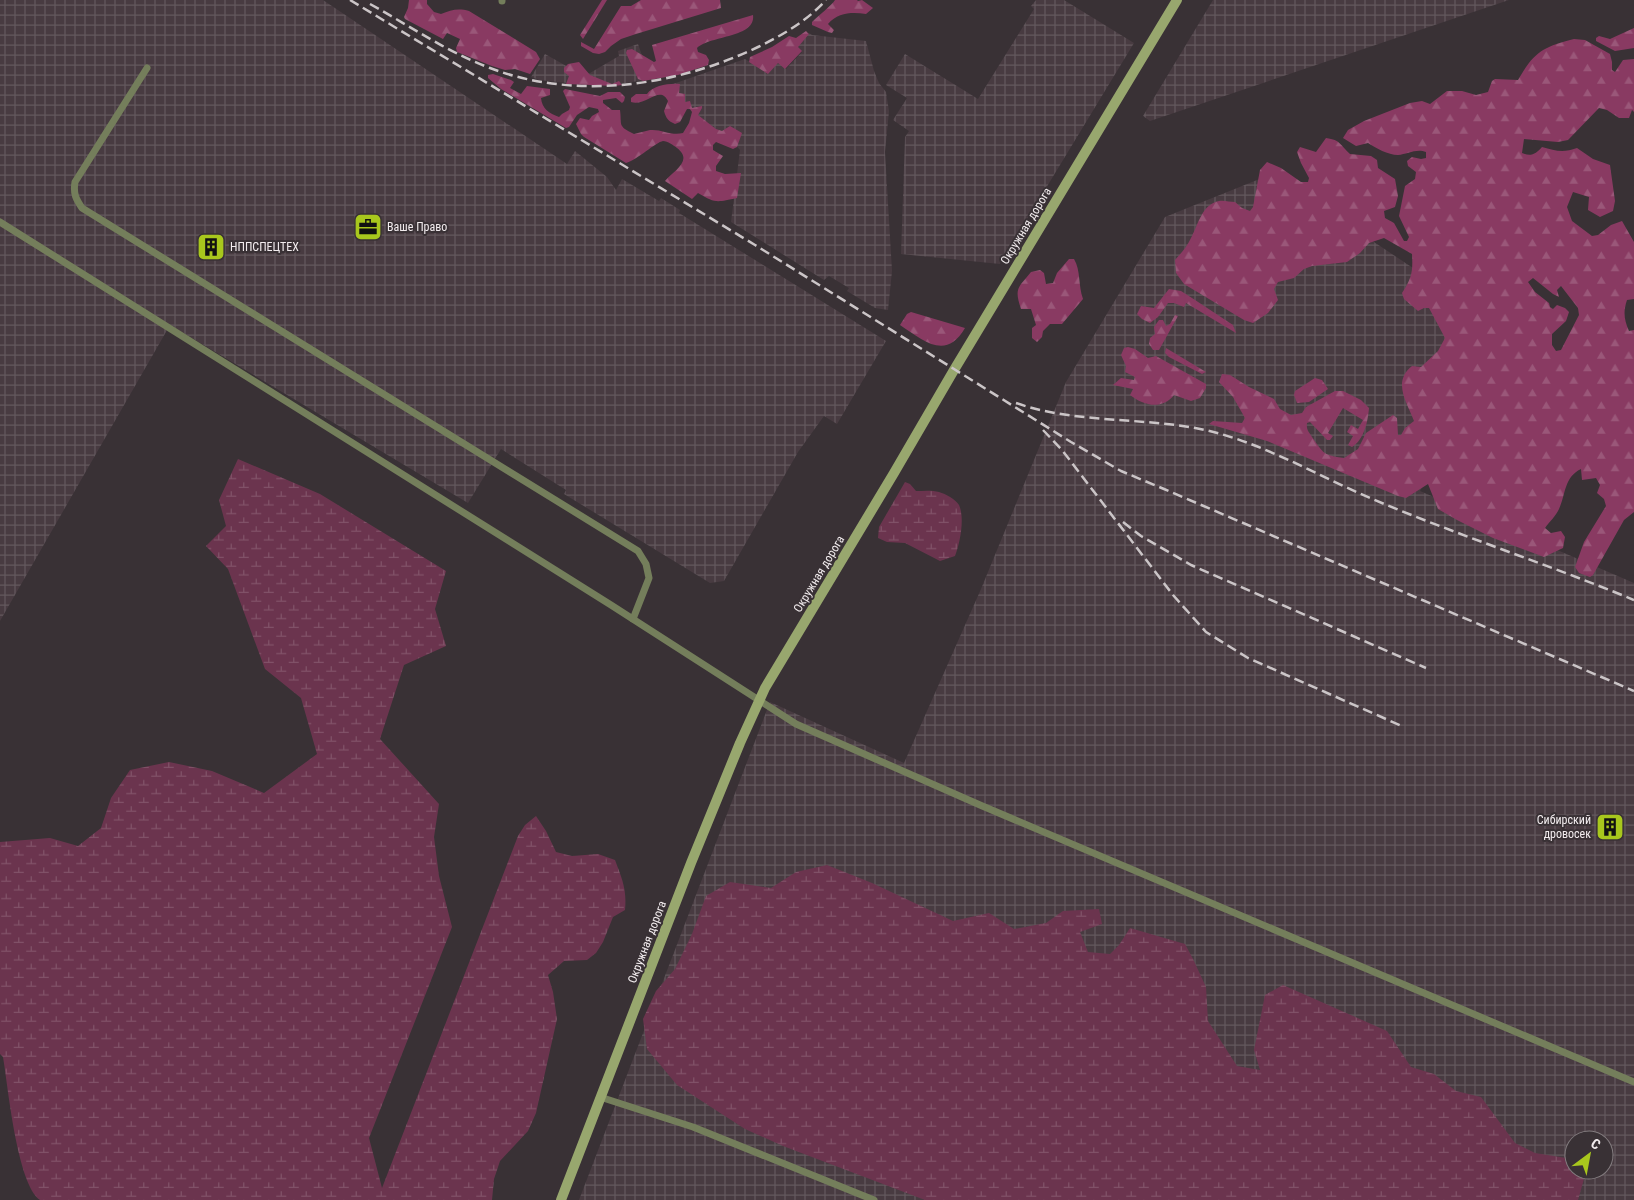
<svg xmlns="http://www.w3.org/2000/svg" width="1634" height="1200" viewBox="0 0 1634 1200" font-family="'Roboto Condensed',sans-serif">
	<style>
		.industrial { fill: url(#industrial-grid); fill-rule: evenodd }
		.forest { fill: url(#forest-firs); fill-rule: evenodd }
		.wetland { fill: url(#wetland-marsh) }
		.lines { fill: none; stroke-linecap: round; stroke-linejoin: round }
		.street { stroke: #747e5b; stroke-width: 7 }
		.secondary { stroke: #98a76e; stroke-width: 10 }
		.rail { stroke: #cbc5c7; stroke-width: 2.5; stroke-dasharray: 10 5; stroke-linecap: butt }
		.labels { text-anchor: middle; stroke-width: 4; stroke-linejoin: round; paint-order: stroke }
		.street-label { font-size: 12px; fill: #f3edef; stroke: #393135 }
		.poi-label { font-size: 12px; fill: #f3edef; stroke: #393135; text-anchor: start }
	</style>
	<defs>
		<pattern id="industrial-grid" width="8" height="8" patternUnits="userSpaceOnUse" patternTransform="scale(1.25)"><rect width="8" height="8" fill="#483b41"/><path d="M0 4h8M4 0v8" fill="none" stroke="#63585d"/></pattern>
		<pattern id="forest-firs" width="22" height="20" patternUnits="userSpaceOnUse" patternTransform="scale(1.25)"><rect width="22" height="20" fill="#893a62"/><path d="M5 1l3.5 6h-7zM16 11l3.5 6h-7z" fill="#9a5779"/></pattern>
		<pattern id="wetland-marsh" width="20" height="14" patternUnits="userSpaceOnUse" patternTransform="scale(1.25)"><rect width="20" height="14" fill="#6b344e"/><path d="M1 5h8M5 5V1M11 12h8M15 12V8" fill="none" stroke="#815268"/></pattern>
	</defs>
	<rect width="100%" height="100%" fill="#393135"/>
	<g class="industrial">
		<polygon points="0,0 323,0 567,164 575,151 607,177 616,190 622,179 659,201 661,198 680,210 679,213 886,341 837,424 824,416 798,452 724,581 710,583 564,494 566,490 501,449 468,503 170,325 0,621"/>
		<polygon points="1036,0 1064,0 1134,43 1000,264 901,254 905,137 909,131 893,120 907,98 886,85 905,54 978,99 1034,9 1031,6"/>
		<polygon points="1213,0 1509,0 1150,121 1143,116"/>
		<polygon points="809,33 812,35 866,41 874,71 879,83 886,92 889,111 885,152 892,271 888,310 875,308 847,291 849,288 829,276 824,280 731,222 740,150 734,143 671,95 673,84 745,59 768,73 778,62 786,69 802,52 797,47"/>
		<polygon points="638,44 650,79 614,85 576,84 539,80 531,77 545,54 577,72 590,73 619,56 618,51"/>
		<path d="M1272 174 1509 332 1420 491 1634 583V1200H579L770 702 904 763 981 589 1066 382 1165 217ZM1574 1140H1604V1170H1574Z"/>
	</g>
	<g class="forest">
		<path d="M409 0H427V4L434 12 441 14C451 10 458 8 469 11L536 52 540 59 530 74 515 69 505 70 492 66 457 52 456 48 460 39 447 33 443 39 405 19 404 17 408 8Z"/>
		<polygon points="602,0 607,0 583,39 580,35"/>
		<polygon points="641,0 720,0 721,8 636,34 621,39 611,46 605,52 599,54 593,53 581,46 581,42 594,49 621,6 631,6"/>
		<path d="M835 0H857L858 1 862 0 873 8 866 14C853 12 838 12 828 24L834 30 832 33 828 32 812 25V22C818 16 832 5 835 0Z"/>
		<path d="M753 15C756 38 711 35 697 48L698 52 706 55 709 60 708 65 678 75 643 81 638 79 626 53 627 50 632 49 654 62 656 61 652 45Z"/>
		<polygon points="1634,28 1634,48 1615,51 1596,41 1596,38 1599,36 1610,39"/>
		<polygon points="806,31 809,34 798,47 802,51 785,69 778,63 768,74 749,62 750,57 772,47 789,36 796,38"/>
		<path d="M1574 39 1585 40 1610 54 1612 62V70L1615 72 1623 60 1634 59V112L1632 110 1629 118H1619L1607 110 1599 108 1568 140 1558 142 1524 139 1522 153C1531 157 1536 154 1542 147 1555 151 1564 153 1577 148L1593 159 1610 165 1615 201 1613 211 1600 217 1588 210 1589 197 1573 192 1567 207 1572 221 1592 236 1598 235 1611 225 1622 221 1634 242V299L1627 300C1623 312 1624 319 1629 331L1634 330V512L1624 520 1593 575 1590 577 1579 573 1575 567 1584 542 1606 506 1604 499 1597 493 1600 485 1596 478 1582 480 1581 469C1564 477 1566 494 1559 509 1556 516 1549 522 1545 528L1551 533 1561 531 1565 537 1563 548 1544 557 1493 538 1457 520 1438 509 1428 484 1406 498 1398 496 1267 441 1209 424 1213 421 1242 423 1245 418 1233 397 1219 382 1222 374 1230 375 1249 387 1274 399 1280 409 1291 415 1302 413 1306 407 1335 391H1343L1361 400 1369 408C1368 421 1364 440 1352 447L1348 445 1353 436 1347 432 1351 425 1358 429 1363 420 1343 408 1328 433 1333 436 1330 440H1327L1310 422 1307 423C1306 430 1309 432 1312 437 1324 454 1323 455 1344 458L1358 449 1366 433 1393 415 1397 418 1398 435H1401L1405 428 1414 421C1407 402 1392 382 1412 366L1421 367 1438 351 1445 338 1429 308H1424L1418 311 1404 299 1402 293C1412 278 1413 271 1412 254L1384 238 1369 243 1360 253 1347 262 1312 266 1304 269 1294 278 1278 282 1274 289 1278 300 1268 313 1253 323 1244 320 1184 284 1176 273 1175 260C1181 253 1187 247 1191 238 1198 225 1202 204 1219 201 1224 200 1230 202 1235 202L1242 208 1250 211 1253 207 1260 170 1267 162 1281 168 1301 182H1308L1309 178 1301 163 1297 152 1300 147 1316 152 1326 138C1341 140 1340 145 1350 154L1371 156 1377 160 1378 168 1395 179 1398 196 1395 207 1384 211 1385 218 1394 223 1404 241H1407L1409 237 1399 216 1405 186 1415 179 1416 172 1408 166 1407 161 1412 157 1421 159 1426 158V152C1417 148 1407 154 1398 155 1388 155 1376 148 1368 143L1356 146 1343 138 1348 130 1364 121 1410 103 1422 101 1430 104 1447 91H1462L1476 95 1488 92 1492 81 1495 79 1518 80C1534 52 1543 47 1574 39ZM1533 278 1553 294 1559 297 1557 290 1561 286 1578 308 1579 315 1561 350 1556 351 1552 345V334L1566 321 1569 312 1565 308 1557 305 1553 309 1550 307 1549 303 1535 292 1528 282Z"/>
		<polygon points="579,62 590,75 612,84 619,81 622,85 614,86 566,84 569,76 564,72 564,68 568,64"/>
		<path d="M493 74 511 80 514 82 510 88 521 94 527 86 550 89V95L541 98C542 109 549 113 559 117L562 114 569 110 570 107 563 91 565 89 600 96 608 92H620L625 97 624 101 622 103 616 98 603 100V103L612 110H620C622 125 617 126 634 134 639 133 645 131 650 130 662 129 671 136 683 133L689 123 692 112 690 109H687L680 122 675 124C668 121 666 118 664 111L668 101C660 84 646 107 631 102V98L636 94H647C653 85 670 83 680 84L679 93 685 94V102L690 101 692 108 702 106V108L698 115 716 129 722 131 730 126 742 133 737 147 733 149 716 142 713 145V150L723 156 716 166V171L725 174 741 173 737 198C717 202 716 204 698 193L692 199 665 181C673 171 694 161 677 148 673 145 668 141 663 141 656 142 637 160 626 163L584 137 581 134 576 124 580 118 589 120 592 116 599 112 598 109 589 107 577 115 569 127 566 128 501 89 488 78V75Z"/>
		<path d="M1069 259H1074C1081 271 1078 285 1083 299L1062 324H1050L1043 331 1042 337 1037 342 1032 338V328L1036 325 1031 309H1021C1014 288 1018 288 1031 272L1040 270 1044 273 1046 284 1053 283 1057 273Z"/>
		<polygon points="1169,289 1181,291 1192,298 1233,325 1236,333 1186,303 1184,307 1174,303 1168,303 1158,317 1150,323 1142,319 1137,314 1141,306 1154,308"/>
		<path d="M911 312 965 328C946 361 924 341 900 325L907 314Z"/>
		<polygon points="1175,315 1178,316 1159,350 1153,350 1149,344 1150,338 1155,334 1154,327 1159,320 1163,320 1166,326 1170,324"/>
		<path d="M1128 347 1135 349 1148 358 1156 356 1206 384V388L1200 398 1191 401 1174 395C1162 410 1144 406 1130 395L1133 389 1113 385 1121 378 1134 380 1135 377 1125 372 1126 366 1121 355 1124 348Z"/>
		<polygon points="1166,348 1206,372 1202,374 1169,357 1165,353"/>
		<polygon points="1315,378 1322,380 1328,389 1309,402 1297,403 1294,395 1295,391"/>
	</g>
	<g class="wetland">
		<path d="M238 459 320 494 446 571 435 609 446 646 404 665 380 739 439 804 434 837 439 876 452 927 369 1138 382 1188 518 836 525 825 536 816 546 831 556 852 572 856 598 854 615 860C622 879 627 889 625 910L613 917 603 942 596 953 587 960 564 961 548 975 553 992 557 1019 536 1113 528 1131 500 1161 494 1179 492 1200H40C17 1184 8 1086 3 1057L0 1054V842L50 838 78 846 101 828 111 798 130 770 169 762 212 771 264 793 317 754 301 698 265 669 228 569 206 546 226 526 219 500Z"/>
		<path d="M905 482 910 484 916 491C923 491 932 490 939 492 946 494 955 499 959 505 965 518 960 543 955 556L940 561 905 543 887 542 878 538 879 527Z"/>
		<polygon points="827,865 872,883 953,921 989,913 1014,929 1046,923 1063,911 1099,909 1102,924 1080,932 1088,952 1110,954 1119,945 1130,928 1185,944 1193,959 1206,987 1208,1021 1237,1066 1260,1070 1254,1050 1265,995 1283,985 1387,1031 1411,1067 1434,1074 1456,1091 1481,1097 1515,1143 1535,1153 1566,1158 1574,1167 1574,1170 1576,1170 1584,1179 1578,1200 925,1200 783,1146 745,1129 677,1085 647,1049 643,1019 656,991 675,969 692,934 706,896 730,882 771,888 796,872"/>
	</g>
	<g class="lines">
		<g class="street">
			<polyline points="502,1 502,0"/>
			<path d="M147 68 75 182C73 194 76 199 82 208L638 551 646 564 649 578 633 619"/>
			<polyline points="0,222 611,605 796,724 980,805 1634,1082"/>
			<polyline points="600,1097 693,1127 874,1200"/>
		</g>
		<polyline class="secondary" points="561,1200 691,863 740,743 765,688 894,473 954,370 1177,0"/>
		<g class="rail">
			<polyline points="350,0 755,245 1071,442 1121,471 1164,489 1634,691"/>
			<path d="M370 4C410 26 447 52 490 68 577 101 676 86 758 47 783 35 808 20 826 0"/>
			<path d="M1016 403C1082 426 1155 415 1221 434 1273 449 1321 477 1370 498 1457 535 1547 564 1634 600"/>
			<polyline points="1043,430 1062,450 1173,595 1206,632 1248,658 1404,727"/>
			<polyline points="1123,522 1141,536 1191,565 1426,668"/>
		</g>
	</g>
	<defs>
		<symbol id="office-square" viewBox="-11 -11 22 22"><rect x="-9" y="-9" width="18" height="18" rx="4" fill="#a8c71d" stroke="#393135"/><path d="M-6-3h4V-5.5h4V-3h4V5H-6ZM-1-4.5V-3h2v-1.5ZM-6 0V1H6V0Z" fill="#111"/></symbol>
		<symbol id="building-square" viewBox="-11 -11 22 22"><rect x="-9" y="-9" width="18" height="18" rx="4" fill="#a8c71d" stroke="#393135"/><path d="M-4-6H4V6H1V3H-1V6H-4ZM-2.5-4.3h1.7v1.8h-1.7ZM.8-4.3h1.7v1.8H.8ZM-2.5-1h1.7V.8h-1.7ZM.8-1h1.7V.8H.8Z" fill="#111"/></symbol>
	</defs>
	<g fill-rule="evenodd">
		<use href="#office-square" x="352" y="211" width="32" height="32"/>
		<use href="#building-square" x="195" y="231" width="32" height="32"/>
		<use href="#building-square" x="1594" y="811" width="32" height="32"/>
	</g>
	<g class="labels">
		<g class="street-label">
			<text transform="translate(1026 226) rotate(-59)" y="4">Окружная дорога</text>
			<text transform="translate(819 574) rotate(-59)" y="4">Окружная дорога</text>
			<text transform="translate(647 942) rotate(-69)" y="4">Окружная дорога</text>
		</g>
		<g class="poi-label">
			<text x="387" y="231">Ваше Право</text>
			<text x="230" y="251">НППСПЕЦТЕХ</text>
			<text x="1591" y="824" text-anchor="end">Сибирский<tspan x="1591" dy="14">дровосек</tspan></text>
		</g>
	</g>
	<g transform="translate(1589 1155) rotate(32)"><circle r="24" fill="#393135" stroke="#837c7f"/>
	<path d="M0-4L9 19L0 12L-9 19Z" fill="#a8c71d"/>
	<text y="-8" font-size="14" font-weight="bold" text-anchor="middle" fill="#f3edef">С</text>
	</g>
</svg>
